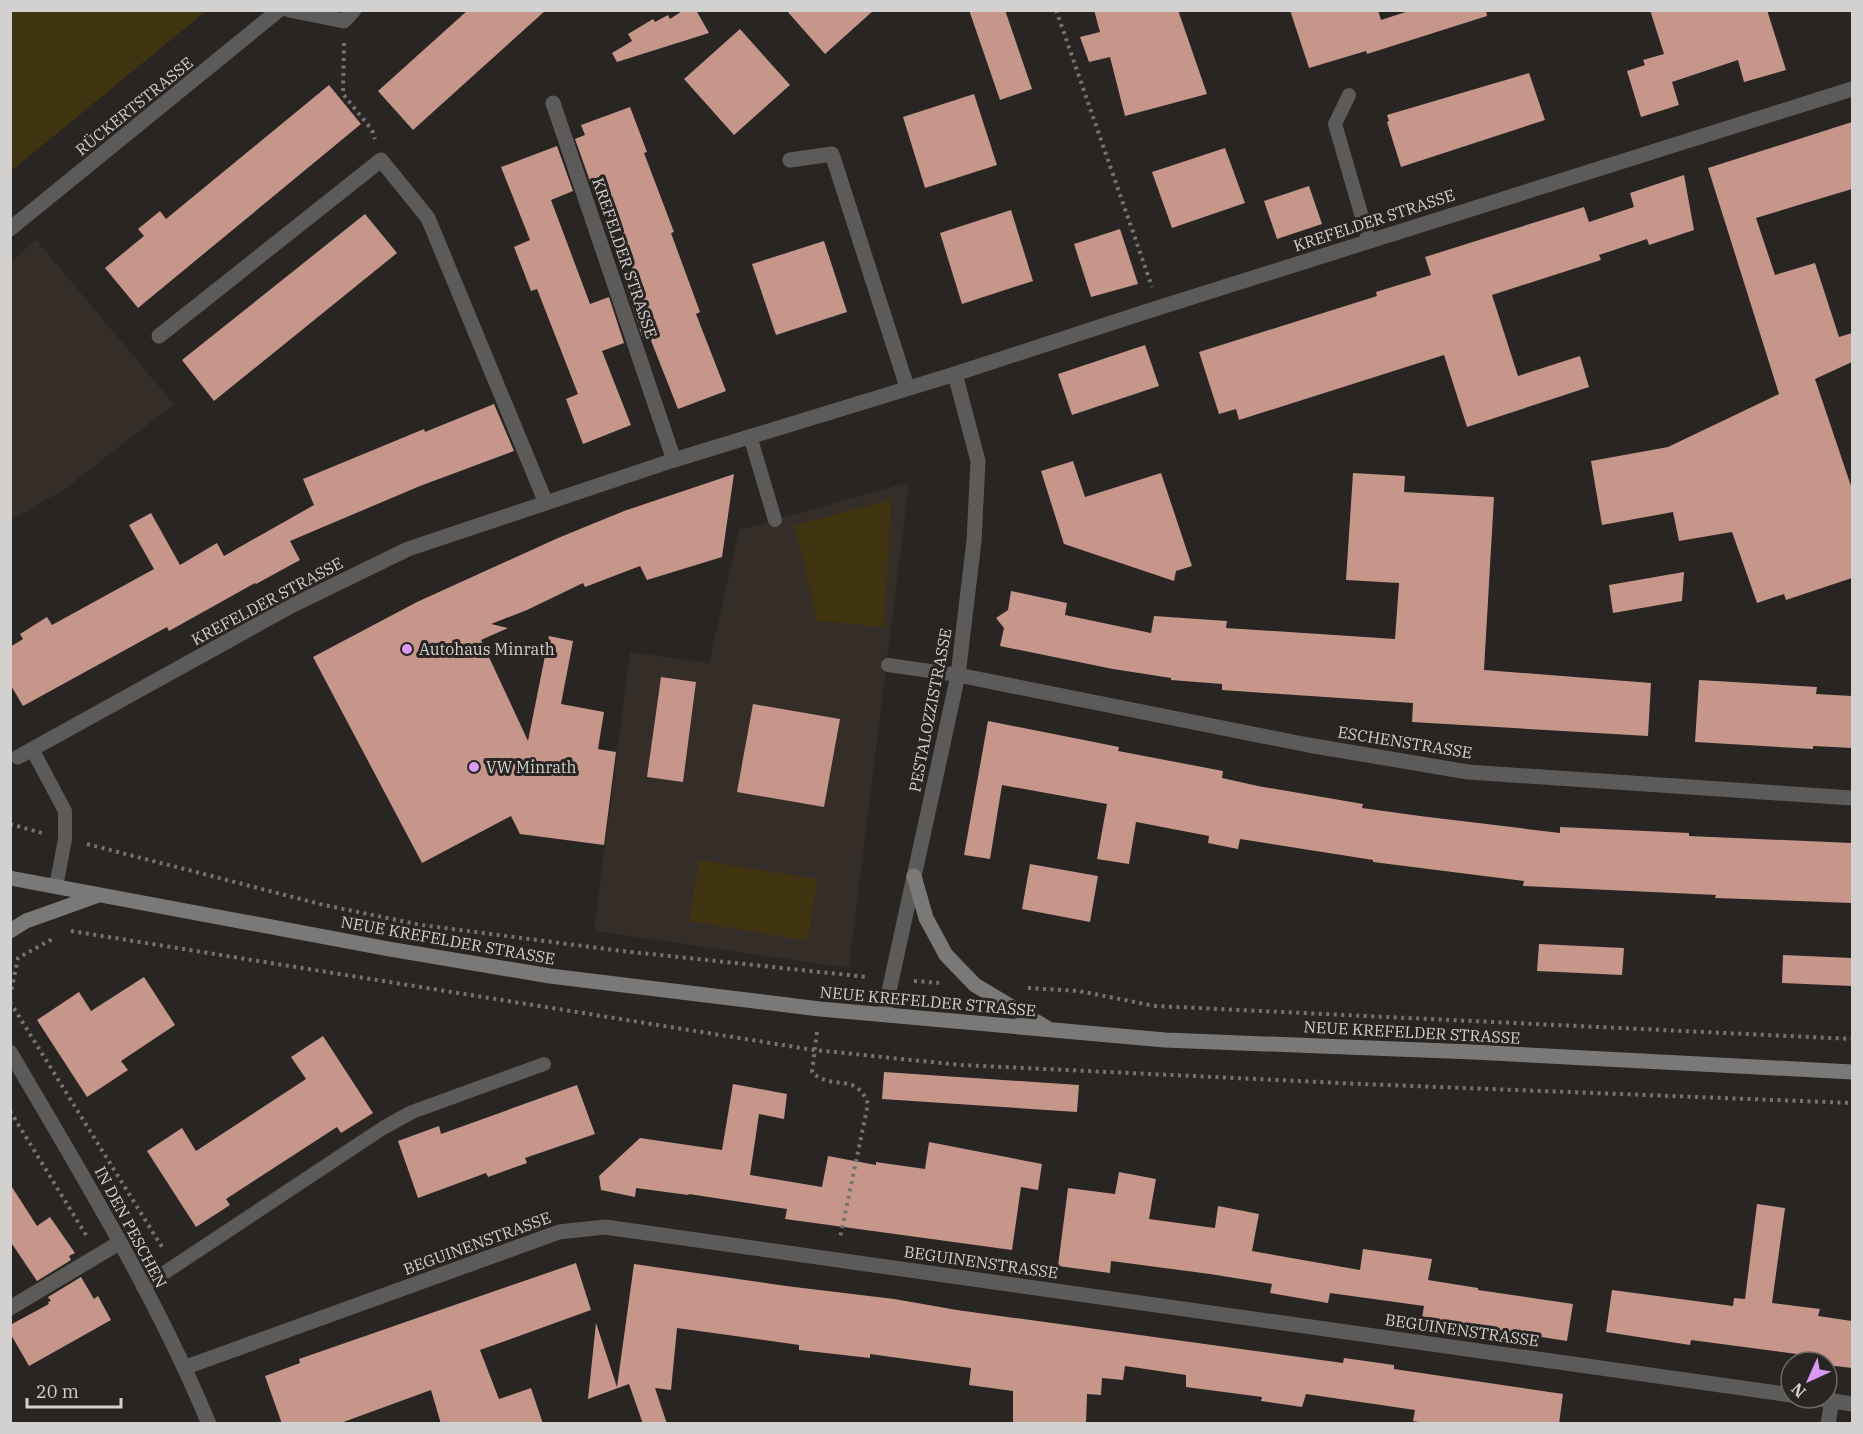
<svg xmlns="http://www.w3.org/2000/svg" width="1863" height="1434" viewBox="0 0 1863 1434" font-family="'IBM Plex Serif',serif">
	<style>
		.built { fill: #352d27 }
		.green { fill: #403410 }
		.building { fill: #c6968b }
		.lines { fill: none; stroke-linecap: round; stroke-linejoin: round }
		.path { stroke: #757371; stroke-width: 4; stroke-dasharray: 3 4.5; stroke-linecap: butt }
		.service { stroke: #5d5b5a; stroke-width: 14 }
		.minor { stroke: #5d5b5a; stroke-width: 15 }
		.secondary { stroke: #7b7977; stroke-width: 15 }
		.poi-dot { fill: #db99f6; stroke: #282523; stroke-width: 2 }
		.labels { text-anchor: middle; stroke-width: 6; stroke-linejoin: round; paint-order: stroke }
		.street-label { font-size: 16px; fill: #d3d1d0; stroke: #282523 }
		.poi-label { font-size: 16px; fill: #d3d1d0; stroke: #282523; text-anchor: start }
	</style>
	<rect width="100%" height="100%" fill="#282523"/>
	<g class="built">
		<polygon points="36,240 174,404 65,489 11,520 11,261"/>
		<polygon points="909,482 849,968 594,931 630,652 709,663 739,530"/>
	</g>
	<g class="green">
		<polygon points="11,10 206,10 206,11 11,171"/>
		<polygon points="891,500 884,627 817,621 795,525"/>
		<polygon points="699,860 817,879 808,941 689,921"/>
	</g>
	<g class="building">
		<polygon points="468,10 546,10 413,130 378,91"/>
		<polygon points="684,10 696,10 709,33 617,62 612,53 632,41 628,34 653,19 655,22 668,15 670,19"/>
		<polygon points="786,10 874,10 825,54"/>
		<polygon points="969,10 1005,10 1032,89 1000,100"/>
		<polygon points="1094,10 1178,10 1207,94 1125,116 1110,57 1089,62 1080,37 1100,32"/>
		<polygon points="1290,10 1378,10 1381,20 1412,10 1486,10 1487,16 1367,54 1366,51 1309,68"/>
		<polygon points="1650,10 1767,10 1786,70 1744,82 1738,60 1672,82 1679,105 1641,117 1627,71 1645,65 1643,60 1664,54"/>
		<polygon points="740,29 790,85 734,135 684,79"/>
		<polygon points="1529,73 1545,120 1401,167 1387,122 1389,121 1387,115"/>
		<polygon points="329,85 361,124 138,308 105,268 144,236 138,229 160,211 166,219"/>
		<polygon points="974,94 997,165 925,188 903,117"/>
		<polygon points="630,107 647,152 644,153 674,232 671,233 700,312 696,314 726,391 678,409 648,333 642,336 627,290 638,284 600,181 591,184 575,139 585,135 581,125"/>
		<polygon points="1852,122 1852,189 1756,218 1775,275 1815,263 1839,337 1852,333 1852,362 1815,379 1852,489 1852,578 1786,600 1784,594 1757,603 1732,532 1679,541 1673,512 1602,525 1591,461 1668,447 1779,394 1708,168"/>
		<polygon points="557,146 573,191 551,200 590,304 609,297 624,343 602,351 631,425 583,444 566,399 578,394 537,289 531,291 514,247 530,240 501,167"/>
		<polygon points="1225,148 1245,203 1172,228 1152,172"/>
		<polygon points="1684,175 1694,230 1649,245 1647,239 1599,255 1601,260 1492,295 1518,376 1580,356 1589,387 1467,427 1444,355 1239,420 1236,409 1219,414 1199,352 1377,296 1376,292 1431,275 1425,257 1584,207 1589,222 1634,207 1630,193"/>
		<polygon points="1309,186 1322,224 1277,239 1264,201"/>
		<polygon points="1011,210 1033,281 962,304 940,233"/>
		<polygon points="365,214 397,253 214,401 182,360"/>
		<polygon points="1120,229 1138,284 1091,297 1074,244"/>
		<polygon points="824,241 847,312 776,335 752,264"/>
		<polygon points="1145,345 1159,386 1072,415 1058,374"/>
		<polygon points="494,404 514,451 420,486 290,541 300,560 256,584 255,583 169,631 167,627 23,706 10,684 10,647 23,639 20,634 47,617 52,625 154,569 129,525 151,513 180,565 217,543 224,556 314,505 303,479 424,429 425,432"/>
		<polygon points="1073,461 1085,497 1161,473 1192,566 1176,571 1174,581 1064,544 1041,471"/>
		<polygon points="1353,473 1405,476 1404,492 1494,497 1484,670 1651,683 1648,736 1412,722 1413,703 1222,690 1222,684 1171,680 1171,678 1113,669 1000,646 1004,628 996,618 1008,610 1011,591 1067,603 1065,615 1151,633 1154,616 1227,621 1226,628 1395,639 1399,583 1346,580"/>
		<polygon points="734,474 722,557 647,580 640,566 585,587 583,583 527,610 491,624 508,628 481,640 528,741 549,636 573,641 561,704 604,712 598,749 616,752 604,845 520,834 511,816 422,863 313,657 417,602 558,538 624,511"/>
		<polygon points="1684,572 1682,601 1613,613 1609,585"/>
		<polygon points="661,677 696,682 683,782 647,777"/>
		<polygon points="1699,680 1817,687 1816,694 1852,696 1852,748 1813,746 1813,749 1695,742"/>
		<polygon points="753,704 840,719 824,807 737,792"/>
		<polygon points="988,721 1119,747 1118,751 1223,771 1222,778 1258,786 1363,804 1362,808 1420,816 1560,833 1560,827 1689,833 1689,836 1852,843 1852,903 1715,898 1716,895 1523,886 1524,881 1373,862 1373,860 1240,839 1238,849 1208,843 1209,836 1136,822 1129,864 1097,859 1107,804 1002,785 990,859 964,855"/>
		<polygon points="1030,864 1098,876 1090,922 1022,909"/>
		<polygon points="1539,944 1624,948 1622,975 1537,971"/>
		<polygon points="1783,955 1852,958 1852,986 1782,983"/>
		<polygon points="144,977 175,1025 121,1061 128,1070 87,1097 37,1020 79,992 91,1011"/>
		<polygon points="323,1036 373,1113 341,1133 337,1127 226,1199 230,1205 196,1227 147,1151 182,1128 196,1151 306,1079 291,1057"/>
		<polygon points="884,1072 1079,1085 1077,1112 882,1099"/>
		<polygon points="733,1084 787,1094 784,1119 759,1114 750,1175 822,1187 828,1156 876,1165 876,1162 925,1169 929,1142 1042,1164 1038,1190 1021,1187 1012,1250 785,1219 787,1209 689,1194 688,1195 636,1188 635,1197 601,1190 599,1176 640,1138 722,1150"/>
		<polygon points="577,1085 595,1134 525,1158 527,1163 488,1177 486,1173 418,1198 398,1141 439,1126 441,1134"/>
		<polygon points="1119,1172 1156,1179 1149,1219 1215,1228 1218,1206 1259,1214 1252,1251 1360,1270 1363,1249 1432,1259 1428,1280 1478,1288 1478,1290 1573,1304 1567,1341 1422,1318 1424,1306 1330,1293 1328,1303 1270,1293 1272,1284 1210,1274 1111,1261 1110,1273 1058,1266 1068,1188 1115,1194"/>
		<polygon points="10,1184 37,1226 50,1217 75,1253 69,1256 71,1260 37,1281 10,1241"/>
		<polygon points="1757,1204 1785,1208 1772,1303 1820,1309 1818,1316 1852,1321 1852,1368 1827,1365 1827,1362 1811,1362 1811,1356 1691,1340 1690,1345 1606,1332 1612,1290 1733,1306 1734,1298 1745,1299"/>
		<polygon points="576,1263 591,1310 480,1350 499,1399 531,1388 543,1424 441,1424 431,1390 338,1424 282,1424 265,1376 300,1363 299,1359"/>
		<polygon points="634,1264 786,1286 894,1299 957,1310 1343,1363 1344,1358 1394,1365 1394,1369 1563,1394 1559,1424 1429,1424 1413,1421 1415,1410 1306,1394 1302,1407 1261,1401 1262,1397 1186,1387 1186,1375 1125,1366 1123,1380 1102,1378 1101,1395 1087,1394 1086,1424 1013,1424 1013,1391 969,1385 971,1368 870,1354 870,1358 799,1350 799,1345 677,1328 671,1390 655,1388 667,1424 643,1424 629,1384 588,1399 596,1323 617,1387"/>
		<polygon points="81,1277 94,1299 98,1296 111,1320 29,1366 10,1333 10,1325 49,1304 48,1302 51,1301 48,1297"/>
	</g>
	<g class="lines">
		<g class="path">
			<polyline points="1056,10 1152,287"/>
			<polyline points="344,43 343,94 372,130 375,139"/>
			<polyline points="10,824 42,833"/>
			<polyline points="87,844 324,905 421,925 622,951 867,977"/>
			<polyline points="71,931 814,1050 961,1065 1361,1084 1852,1103"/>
			<polyline points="914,981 939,983"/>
			<polyline points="1028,988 1079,991 1155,1006 1852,1039"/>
			<polyline points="10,997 18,958 54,938"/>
			<polyline points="10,1002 162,1247"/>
			<path d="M817 1032 812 1072C832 1092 856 1071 868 1104L840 1238"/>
			<polyline points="10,1111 86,1235"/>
		</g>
		<g class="service">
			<polyline points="1349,95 1335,124 1369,241"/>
			<polyline points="750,436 775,520"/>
			<polyline points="888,665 958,675"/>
			<polyline points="32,749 65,811 65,839 56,887"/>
			<polyline points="143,1287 383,1128 412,1112 544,1064"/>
		</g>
		<g class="minor">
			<polyline points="289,10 344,21 354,10"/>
			<polyline points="553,103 674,460"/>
			<polyline points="790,160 832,154 907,387"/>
			<polyline points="10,229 279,10"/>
			<polyline points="159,336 381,160 428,218 546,503"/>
			<polyline points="958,675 1308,745 1468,772 1852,798"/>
			<polyline points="18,757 291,606 408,549 674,460 955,374 1145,312 1852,89"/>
			<polyline points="884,1014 958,675 974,541 978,461 955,374"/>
			<path d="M10 1052C81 1173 155 1294 209 1424"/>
			<polyline points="10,1308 119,1243"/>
			<polyline points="186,1367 559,1232 605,1227 1791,1395"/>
			<polyline points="1815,1398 1852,1404"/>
			<polyline points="1828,1424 1832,1400"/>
		</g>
		<g class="secondary">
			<polyline points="914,876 926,918 946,955 975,985 1047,1028"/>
			<polyline points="10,878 389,949 550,976 820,1009 1165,1040 1473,1052 1852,1072"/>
			<polyline points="10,931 26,921 96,896"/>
		</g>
	</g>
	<g class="poi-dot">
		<circle cx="407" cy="649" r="6"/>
		<circle cx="474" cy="767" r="6"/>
	</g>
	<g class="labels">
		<g class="street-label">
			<text transform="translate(134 106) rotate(-39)" y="6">RÜCKERTSTRASSE</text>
			<text transform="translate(1374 220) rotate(-18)" y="6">KREFELDER STRASSE</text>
			<text transform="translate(625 258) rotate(71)" y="6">KREFELDER STRASSE</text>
			<text transform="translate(267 601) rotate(-28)" y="6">KREFELDER STRASSE</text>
			<text transform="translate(930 710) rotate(-79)" y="6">PESTALOZZISTRASSE</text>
			<text transform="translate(1405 742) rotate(9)" y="6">ESCHENSTRASSE</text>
			<text transform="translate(448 940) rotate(10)" y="6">NEUE KREFELDER STRASSE</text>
			<text transform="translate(928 1001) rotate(5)" y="6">NEUE KREFELDER STRASSE</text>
			<text transform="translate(1412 1032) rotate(3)" y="6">NEUE KREFELDER STRASSE</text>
			<text transform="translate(131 1227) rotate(62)" y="6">IN DEN PESCHEN</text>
			<text transform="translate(477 1243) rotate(-20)" y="6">BEGUINENSTRASSE</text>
			<text transform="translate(981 1262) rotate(8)" y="6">BEGUINENSTRASSE</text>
			<text transform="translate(1462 1330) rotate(8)" y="6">BEGUINENSTRASSE</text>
		</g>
		<g class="poi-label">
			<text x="419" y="655">Autohaus Minrath</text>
			<text x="486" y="773">VW Minrath</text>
		</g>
	</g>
	<rect width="1863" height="1434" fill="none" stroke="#d3d1d0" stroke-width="24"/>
	<g transform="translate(1809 1380) rotate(225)"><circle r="28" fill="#282523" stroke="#6c6a68" stroke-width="1.5"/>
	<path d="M0-4.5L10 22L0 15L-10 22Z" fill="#db99f6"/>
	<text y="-9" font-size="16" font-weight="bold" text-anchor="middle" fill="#d3d1d0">N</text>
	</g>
	<path d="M27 1398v9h94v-9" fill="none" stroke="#d3d1d0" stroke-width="3"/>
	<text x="36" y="1398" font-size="18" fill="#d3d1d0" stroke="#282523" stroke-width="4.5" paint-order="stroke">20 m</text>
</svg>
